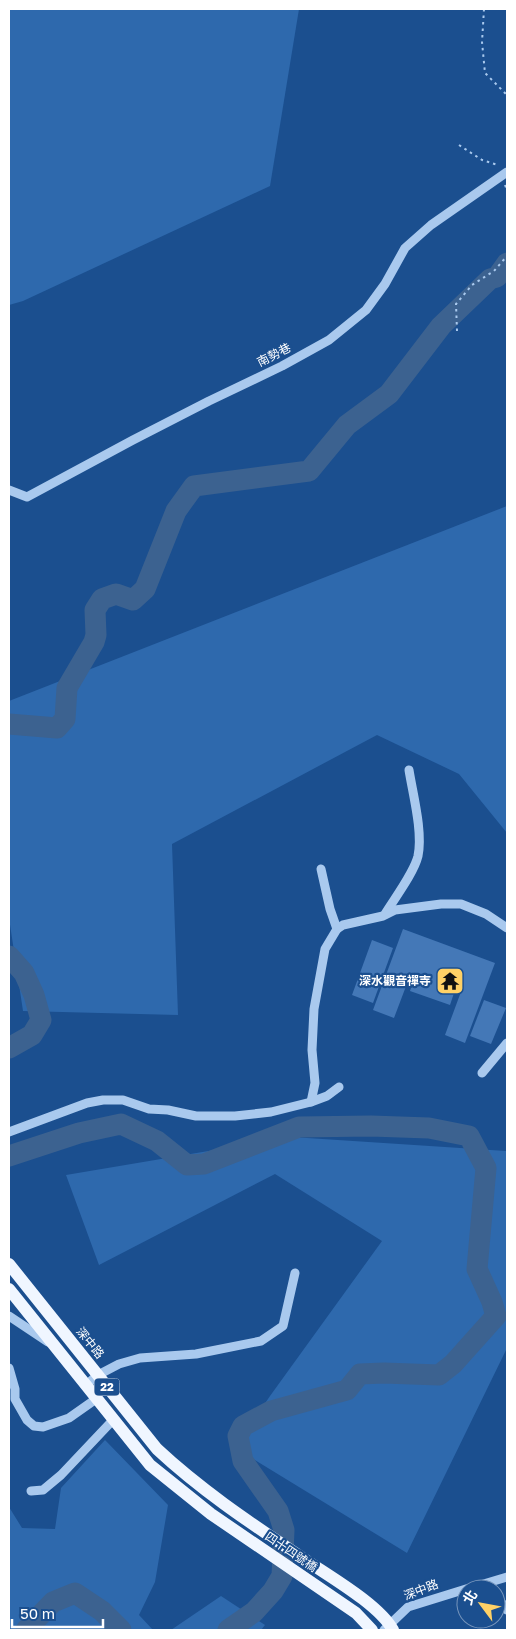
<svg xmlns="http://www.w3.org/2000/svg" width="516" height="1639" viewBox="0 0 516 1639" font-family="'Golos Text','Noto Sans TC',sans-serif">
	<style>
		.green { fill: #2e69ad }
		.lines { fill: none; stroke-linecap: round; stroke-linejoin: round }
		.stream { stroke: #9cc4f0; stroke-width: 4 }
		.river { stroke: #3c6290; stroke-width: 21 }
		.building { fill: #4478b7 }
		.path { stroke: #a9c9ee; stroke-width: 2; stroke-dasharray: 2.5 4; stroke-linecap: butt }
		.minor { stroke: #a9c9ee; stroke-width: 9 }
		.major { stroke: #f0f6ff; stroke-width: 12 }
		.labels { text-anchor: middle; stroke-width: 4.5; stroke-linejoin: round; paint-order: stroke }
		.shield { fill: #1b4f8f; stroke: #bbcadd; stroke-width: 1 }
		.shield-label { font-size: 11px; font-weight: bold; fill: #fff }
		.street-label { font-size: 12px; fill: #fff; stroke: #1b4f8f }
		.poi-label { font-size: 12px; font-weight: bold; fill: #fff; stroke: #1b4f8f; text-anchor: end }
	</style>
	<rect width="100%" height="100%" fill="#1b4f8f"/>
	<g class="green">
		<polygon points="9,9 299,9 270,186 23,301 9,305"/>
		<polygon points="507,506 507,833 459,774 377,735 172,844 178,1015 23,1011 9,918 9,701"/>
		<polygon points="292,1137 506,1151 507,1147 507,1348 407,1553 235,1448 270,1396 382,1241 275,1174 99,1265 66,1175"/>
		<polygon points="105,1440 168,1505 155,1582 139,1615 153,1630 9,1630 9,1507 22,1528 55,1529 61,1488"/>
		<polygon points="221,1596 265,1625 261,1630 171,1630"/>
	</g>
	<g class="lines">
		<polyline class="stream" points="496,1316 507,1317"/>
		<g class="river">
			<polyline points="9,724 57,728 65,719 67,688 94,642 96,635 95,610 102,599 116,594 133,600 145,589 176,511 194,486 309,471 347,425 389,394 441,326 490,279 497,277 507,263"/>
			<polyline points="9,956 24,973 34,995 41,1020 32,1035 9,1048"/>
			<polyline points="9,1156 79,1133 121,1124 157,1141 187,1165 204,1164 299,1127 371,1126 429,1128 469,1136 486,1168 477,1269 492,1302 496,1316 453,1364 439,1375 384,1373 360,1374 347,1390 271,1411 243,1426 238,1436 243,1461 278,1511 284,1530 282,1576 273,1591 254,1612 228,1630"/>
			<polyline points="26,1630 53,1602 75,1593 102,1611 121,1630"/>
		</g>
	</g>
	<g class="building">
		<polygon points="403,929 495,963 465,1043 445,1035 462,989 456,987 450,1005 410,991 415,975 411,973 394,1018 373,1010"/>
		<polygon points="372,940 393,948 373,1003 352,995"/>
		<polygon points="484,1000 506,1008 491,1044 470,1036"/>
	</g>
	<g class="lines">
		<g class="path">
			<polyline points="484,9 482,42 485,73 507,95"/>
			<polyline points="459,145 482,160 498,165"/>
			<polyline points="505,185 507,190"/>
			<polyline points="457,331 456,304 472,285 494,271 507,256"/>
		</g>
		<g class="minor">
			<polyline points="9,490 27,497 133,440 209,401 282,366 329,340 366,310 385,284 405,248 431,225 507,172"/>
			<polyline points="321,869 330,909 337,929"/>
			<path d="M385 914C394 899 414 873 418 856 423 832 413 795 409 770"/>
			<polyline points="482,1073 507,1043"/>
			<polyline points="311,1102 315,1083 312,1050 314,1009 325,949 337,929 343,925 383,916 395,910 441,904 461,904 486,914 507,928"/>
			<polyline points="9,1132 87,1103 103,1100 123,1100 149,1109 168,1110 196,1116 235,1116 271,1112 311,1102 327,1096 339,1087"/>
			<polyline points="9,1316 48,1342"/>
			<polyline points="9,1368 15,1389 15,1399 27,1420 34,1426 43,1427 69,1418 96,1399"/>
			<polyline points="86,1385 98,1375 119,1364 140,1358 196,1354 261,1341 283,1326 295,1273"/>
			<polyline points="31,1491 43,1490 61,1475 113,1420"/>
			<polyline points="467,1589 507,1577"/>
			<polyline points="496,1595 507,1610"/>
			<polyline points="384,1630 408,1607 466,1589"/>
		</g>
		<g class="major">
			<path d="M9 1264 157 1449C203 1492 255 1526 307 1561 332 1578 379 1605 393 1630"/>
			<polyline points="9,1289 150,1465 211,1514 356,1613 372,1630"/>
		</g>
	</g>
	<defs>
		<symbol id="temple-square" viewBox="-11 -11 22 22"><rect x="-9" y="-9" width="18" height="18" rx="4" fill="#ffd166" stroke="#1b4f8f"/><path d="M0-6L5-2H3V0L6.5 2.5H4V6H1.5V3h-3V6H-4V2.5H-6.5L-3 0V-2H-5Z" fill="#111"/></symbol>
	</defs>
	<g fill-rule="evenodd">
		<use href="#temple-square" x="434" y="965" width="32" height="32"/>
	</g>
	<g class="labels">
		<rect class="shield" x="94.5" y="1378.5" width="25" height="17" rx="4"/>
		<g class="shield-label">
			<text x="107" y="1391">22</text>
		</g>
		<g class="street-label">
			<text transform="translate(274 355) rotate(-27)" y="4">南勢巷</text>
			<text transform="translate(90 1343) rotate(51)" y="4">深中路</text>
			<text transform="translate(291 1552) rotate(34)" y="4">四十四號橋</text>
			<text transform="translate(421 1590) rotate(-21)" y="4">深中路</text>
		</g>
		<g class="poi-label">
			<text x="431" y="985">深水觀音禪寺</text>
		</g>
	</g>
	<rect width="516" height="1639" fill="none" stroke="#ffffff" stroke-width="20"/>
	<g transform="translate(481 1604) rotate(302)"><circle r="24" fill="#1b4f8f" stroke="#7695bc"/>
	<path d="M0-4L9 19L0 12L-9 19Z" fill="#ffd166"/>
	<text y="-8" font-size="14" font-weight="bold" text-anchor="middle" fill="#ffffff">北</text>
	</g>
	<path d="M12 1619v8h91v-8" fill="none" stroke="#ffffff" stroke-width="2.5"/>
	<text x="20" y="1619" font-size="15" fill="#ffffff" stroke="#1b4f8f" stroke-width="4" paint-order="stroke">50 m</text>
</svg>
